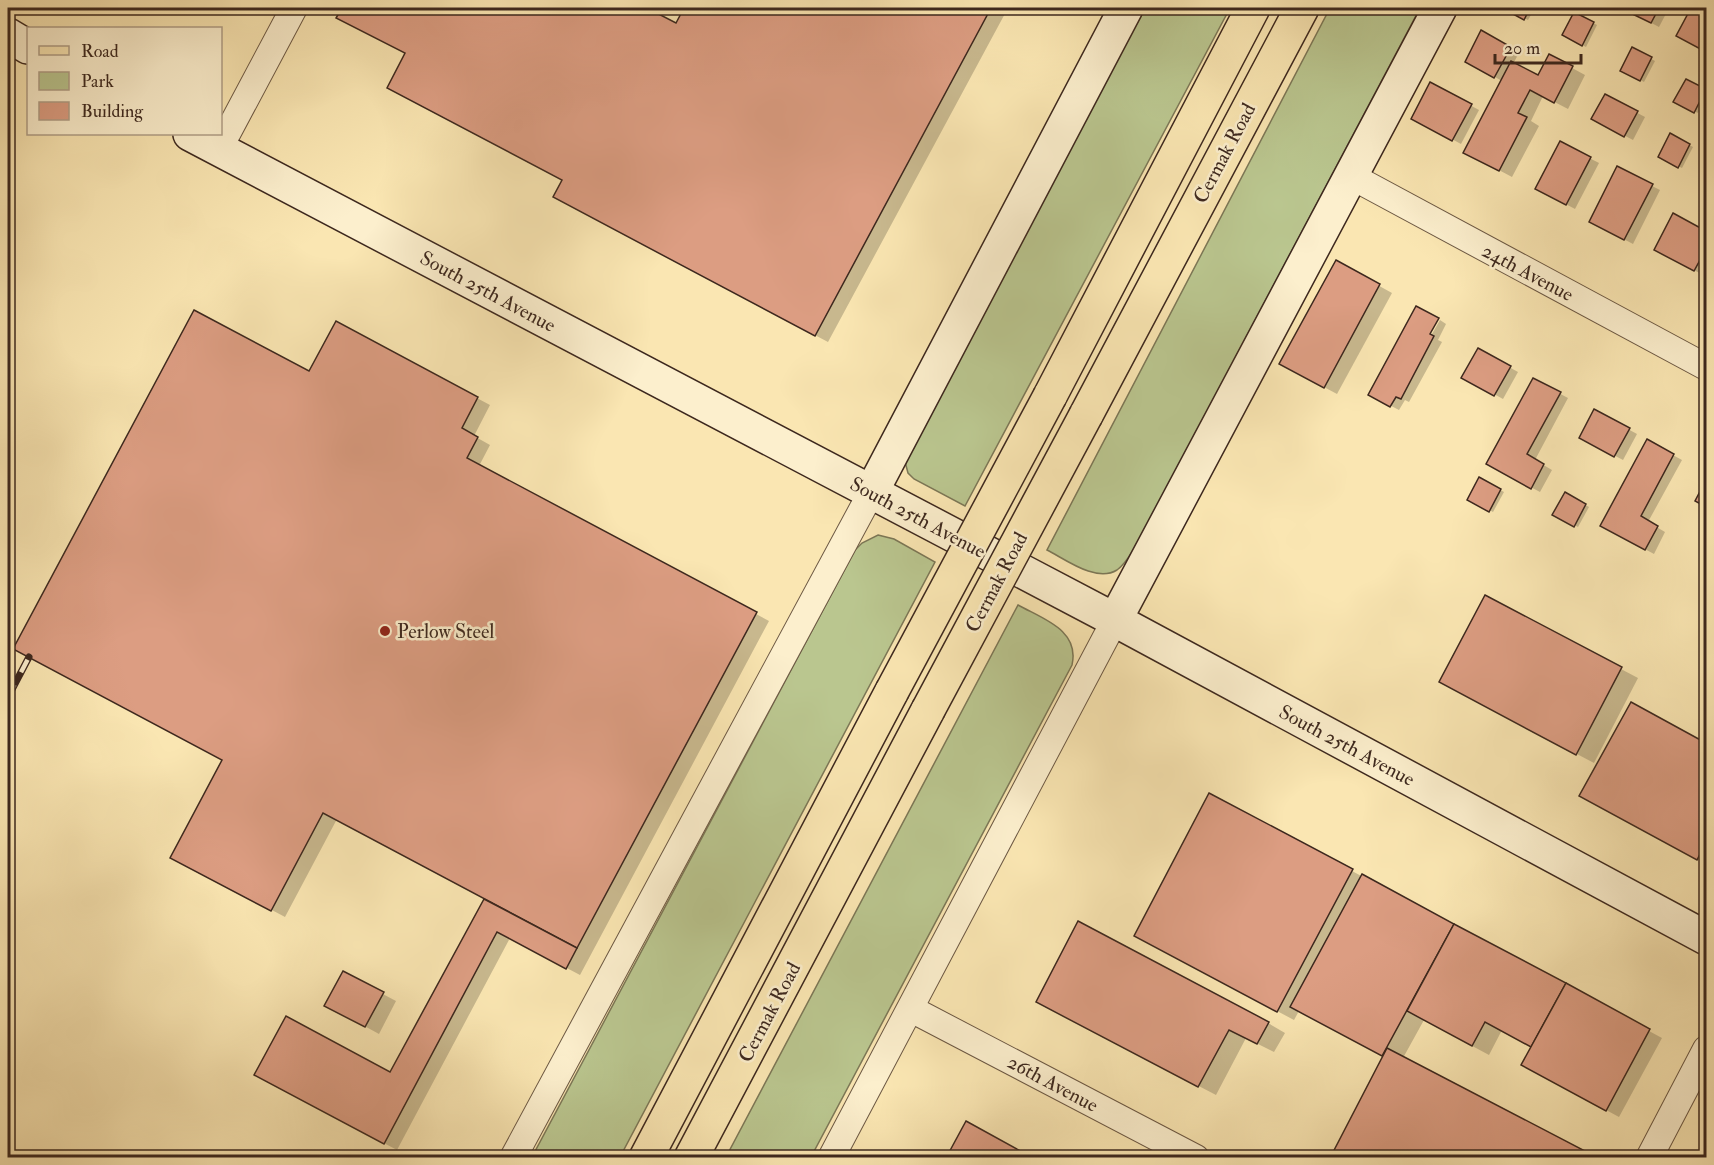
<svg xmlns="http://www.w3.org/2000/svg" width="1714" height="1165" viewBox="0 0 1714 1165" font-family="'IM FELL Double Pica',serif">
	<style>
		.green { fill: #bac68f; stroke: #7c7756; stroke-width: 1.5 }
		.shadow { fill: #0003 }
		.building { fill: #dc9d82; stroke: #3d281e; stroke-width: 1.5 }
		.lines { fill: none; stroke-linecap: round; stroke-linejoin: round }
		.street-casing { stroke: #6c5843; stroke-width: 28 }
		.secondary-casing { stroke: #3d281e; stroke-width: 36 }
		.primary-casing { stroke: #3d281e; stroke-width: 36 }
		.street { stroke: #fcefcd; stroke-width: 26 }
		.secondary { stroke: #fcefcd; stroke-width: 33 }
		.primary { stroke: #fae6b2; stroke-width: 33 }
		.rail-casing { stroke: #3d281e; stroke-width: 7 }
		.rail { stroke: #fcefcd; stroke-width: 4.5; stroke-dasharray: 14; stroke-linecap: butt }
		.primary-bridge-casing { stroke: #3d281e; stroke-width: 36; stroke-linecap: butt }
		.primary-bridge { stroke: #fae6b2; stroke-width: 33 }
		.poi-dot { fill: #8f2418; stroke: #fcefcd; stroke-width: 2 }
		.labels { text-anchor: middle; stroke-width: 5; stroke-linejoin: round; paint-order: stroke }
		.street-label { font-size: 20px; fill: #3d281e; stroke: #fcefcd }
		.poi-label { font-size: 20px; fill: #3d281e; stroke: #fcefcd; text-anchor: start }
	</style>
	<rect width="100%" height="100%" fill="#fae6b2"/>
	<filter id="stains"><feTurbulence type="fractalNoise" baseFrequency=".00333" numOctaves="4"/><feColorMatrix values="0 0 0 0 .2 0 0 0 0 .09 0 0 0 0 .02 0 0 0 .5 -.17"/></filter>
	<radialGradient id="worn" r=".72"><stop offset=".6" stop-color="#630" stop-opacity="0"/><stop offset="1" stop-color="#630" stop-opacity=".3"/></radialGradient>
	<g class="green">
		<polygon points="1141,8 1230,8 965,506 914,479 908,473 904,458"/>
		<path d="M1330 8H1420L1137 544C1131 553 1126 564 1117 570 1096 583 1065 559 1047 550Z"/>
		<polygon points="878,535 894,539 935,562 620,1157 532,1157 855,550 862,543"/>
		<path d="M1018 605C1043 619 1080 630 1072 665L811 1157H726Z"/>
	</g>
	<g class="shadow">
		<polygon points="343,8 643,8 676,25 686,8 1008,8 828,342 567,204 563,180 406,53 338,17"/>
		<polygon points="1505,8 1535,8 1528,20"/>
		<polygon points="1623,8 1669,8 1659,27"/>
		<polygon points="1693,8 1706,8 1706,51 1678,36"/>
		<polygon points="1575,14 1597,25 1586,47 1564,35"/>
		<polygon points="1482,32 1519,53 1513,64 1538,77 1550,56 1585,75 1568,109 1543,96 1531,121 1539,126 1512,177 1478,159 1502,81 1467,61"/>
		<polygon points="1633,49 1655,61 1644,82 1622,70"/>
		<polygon points="1686,81 1706,91 1706,97 1698,113 1675,102"/>
		<polygon points="1431,84 1479,110 1461,144 1413,118"/>
		<polygon points="1605,96 1645,117 1633,140 1593,119"/>
		<polygon points="1671,135 1693,147 1682,168 1660,157"/>
		<polygon points="1560,143 1599,163 1575,209 1545,193"/>
		<polygon points="1652,186 1660,190 1633,244 1599,226"/>
		<polygon points="1674,215 1706,233 1706,269 1703,275 1656,249"/>
		<polygon points="1336,262 1392,293 1337,394 1294,371"/>
		<polygon points="1440,320 1446,324 1438,340 1442,342 1409,402 1405,400 1399,410 1370,395 1426,339 1428,341"/>
		<polygon points="336,323 490,405 474,436 490,445 479,466 769,621 580,975 510,938 397,1150 269,1082 391,1074 486,898 337,819 285,917 185,864 224,760 310,373"/>
		<polygon points="1478,350 1518,372 1503,399 1463,377"/>
		<polygon points="1534,380 1568,398 1535,460 1552,470 1540,492 1488,464"/>
		<polygon points="1595,411 1637,434 1623,460 1589,442"/>
		<polygon points="1647,441 1682,460 1648,522 1665,532 1654,554 1602,526"/>
		<polygon points="1480,479 1504,492 1493,512 1469,499"/>
		<polygon points="1566,494 1589,507 1578,527 1554,514"/>
		<polygon points="1485,597 1638,678 1594,763 1457,691"/>
		<polygon points="1631,704 1706,744 1706,864 1598,805"/>
		<polygon points="1352,871 1662,1038 1619,1117 1536,1072 1533,1047 1502,1030 1489,1055 1424,1020 1403,1058 1594,1158 1332,1158 1384,1056 1299,1011 1294,1020 1152,945"/>
		<polygon points="343,973 396,1001 379,1034 339,1012"/>
		<polygon points="1055,1011 1268,1023 1285,1033 1274,1052 1246,1038 1216,1095"/>
	</g>
	<g class="building">
		<polygon points="342,8 647,8 676,23 684,8 991,8 815,336 553,197 562,180 387,88 405,53 336,18"/>
		<polygon points="1502,8 1530,8 1524,20"/>
		<polygon points="1620,8 1659,8 1651,23"/>
		<polygon points="1691,8 1706,8 1706,52 1676,36"/>
		<polygon points="1574,12 1594,22 1582,46 1562,35"/>
		<polygon points="1481,30 1511,47 1494,78 1465,62"/>
		<polygon points="1632,47 1652,57 1640,81 1620,71"/>
		<polygon points="1549,54 1573,66 1554,103 1530,90 1518,113 1527,117 1499,171 1463,153 1511,61 1538,75"/>
		<polygon points="1686,79 1706,89 1694,113 1673,102"/>
		<polygon points="1430,82 1472,104 1452,141 1411,119"/>
		<polygon points="1605,94 1638,111 1624,137 1591,119"/>
		<polygon points="1670,133 1690,144 1678,168 1658,157"/>
		<polygon points="1560,141 1591,157 1566,205 1535,189"/>
		<polygon points="1617,166 1653,184 1624,240 1589,222"/>
		<polygon points="1673,213 1706,231 1706,249 1694,271 1654,250"/>
		<polygon points="1336,260 1380,284 1324,388 1279,364"/>
		<polygon points="1416,306 1439,318 1430,334 1434,336 1401,399 1396,397 1390,407 1368,395"/>
		<polygon points="194,310 309,371 336,321 478,397 462,428 478,437 467,458 757,612 577,948 323,813 271,911 170,858 222,760 13,649"/>
		<polygon points="1478,348 1511,366 1494,396 1461,378"/>
		<polygon points="1533,378 1561,392 1527,454 1544,464 1531,489 1486,464"/>
		<polygon points="1594,409 1630,428 1614,457 1579,438"/>
		<polygon points="1647,439 1674,454 1641,516 1658,526 1645,550 1600,526"/>
		<polygon points="1479,477 1501,489 1489,512 1467,500"/>
		<polygon points="1706,480 1706,507 1695,501"/>
		<polygon points="1565,492 1586,504 1574,527 1552,515"/>
		<polygon points="1485,595 1622,667 1576,755 1439,682"/>
		<polygon points="1631,702 1706,743 1706,842 1697,860 1579,796"/>
		<polygon points="1209,793 1353,869 1277,1012 1134,936"/>
		<polygon points="1362,874 1454,924 1382,1056 1290,1007"/>
		<polygon points="484,899 577,948 566,969 497,932 384,1144 254,1075 286,1016 390,1072"/>
		<polygon points="1078,921 1269,1022 1257,1044 1229,1030 1198,1087 1036,1002"/>
		<polygon points="1454,924 1566,983 1531,1047 1485,1022 1472,1046 1407,1011"/>
		<polygon points="343,971 384,992 365,1027 324,1006"/>
		<polygon points="1566,983 1650,1029 1606,1111 1521,1065"/>
		<polygon points="1387,1048 1585,1151 1581,1158 1330,1158"/>
		<polygon points="966,1121 1033,1158 946,1158"/>
	</g>
	<g class="lines">
		<defs>
			<g id="street">
				<polyline points="219,149 294,8"/>
				<polyline points="1351,176 1706,367"/>
				<polyline points="911,1009 1196,1158"/>
				<polyline points="513,1158 871,493"/>
				<polyline points="831,1158 1115,620"/>
				<polyline points="1649,1158 1706,1049"/>
			</g>
			<g id="secondary">
				<polyline points="8,35 28,47"/>
				<polyline points="190,134 1115,620 1706,938"/>
				<polyline points="871,493 1126,8"/>
				<polyline points="1115,620 1440,8"/>
			</g>
			<g id="primary">
				<polyline points="1050,396 1253,8"/>
				<polyline points="1086,415 1302,8"/>
				<polyline points="646,1158 892,691"/>
				<polyline points="691,1158 928,710"/>
			</g>
		</defs>
		<use href="#street" class="street-casing"/>
		<use href="#secondary" class="secondary-casing"/>
		<use href="#primary" class="primary-casing"/>
		<use href="#street" class="street"/>
		<use href="#secondary" class="secondary"/>
		<use href="#primary" class="primary"/>
		<defs>
			<polyline id="rail" points="8,697 29,657"/>
		</defs>
		<use href="#rail" class="rail-casing"/>
		<use href="#rail" class="rail"/>
		<defs>
			<g id="primary-bridge">
				<polyline points="892,691 1050,396"/>
				<polyline points="928,710 1086,415"/>
			</g>
		</defs>
		<use href="#primary-bridge" class="primary-bridge-casing"/>
		<use href="#primary-bridge" class="primary-bridge"/>
	</g>
	<circle class="poi-dot" cx="385" cy="631" r="6"/>
	<g class="labels">
		<g class="street-label">
			<text transform="translate(1224 153) rotate(-62)" y="7">Cermak Road</text>
			<text transform="translate(1528 272) rotate(28)" y="7">24th Avenue</text>
			<text transform="translate(488 291) rotate(28)" y="7">South 25th Avenue</text>
			<text transform="translate(918 517) rotate(28)" y="7">South 25th Avenue</text>
			<text transform="translate(996 582) rotate(-62)" y="7">Cermak Road</text>
			<text transform="translate(1347 745) rotate(28)" y="7">South 25th Avenue</text>
			<text transform="translate(769 1012) rotate(-62)" y="7">Cermak Road</text>
			<text transform="translate(1053 1083) rotate(28)" y="7">26th Avenue</text>
		</g>
		<g class="poi-label">
			<text x="397" y="638">Perlow Steel</text>
		</g>
	</g>
	<rect width="1714" height="1165" fill="none" stroke="#fae6b2" stroke-width="30"/>
	<rect x="9" y="9" width="1696" height="1147" fill="none" stroke="#3d281e" stroke-width="3"/>
	<rect x="15" y="15" width="1684" height="1135" fill="none" stroke="#3d281e" stroke-width="1.5"/>
	<rect x="27" y="27" width="195" height="108" fill="#fcefcd" stroke="#b09f87" stroke-width="1.5"/>
	<rect x="39" y="46" width="30" height="9" fill="#fae6b2" stroke="#b09f87" stroke-width="1.5"/>
	<text x="81" y="57" font-size="18" fill="#3d281e">Road</text>
	<rect x="39" y="72" width="30" height="18" fill="#bac68f" stroke="#b09f87" stroke-width="1.5"/>
	<text x="81" y="87" font-size="18" fill="#3d281e">Park</text>
	<rect x="39" y="102" width="30" height="18" fill="#dc9d82" stroke="#b09f87" stroke-width="1.5"/>
	<text x="81" y="117" font-size="18" fill="#3d281e">Building</text>
	<path d="M1495 54v9h86v-9" fill="none" stroke="#3d281e" stroke-width="3"/>
	<text x="1504" y="54" font-size="18" fill="#3d281e" stroke="#fcefcd" stroke-width="4.5" paint-order="stroke">20 m</text>
	<rect width="100%" height="100%" filter="url(#stains)"/>
	<rect width="100%" height="100%" fill="url(#worn)"/>
</svg>
